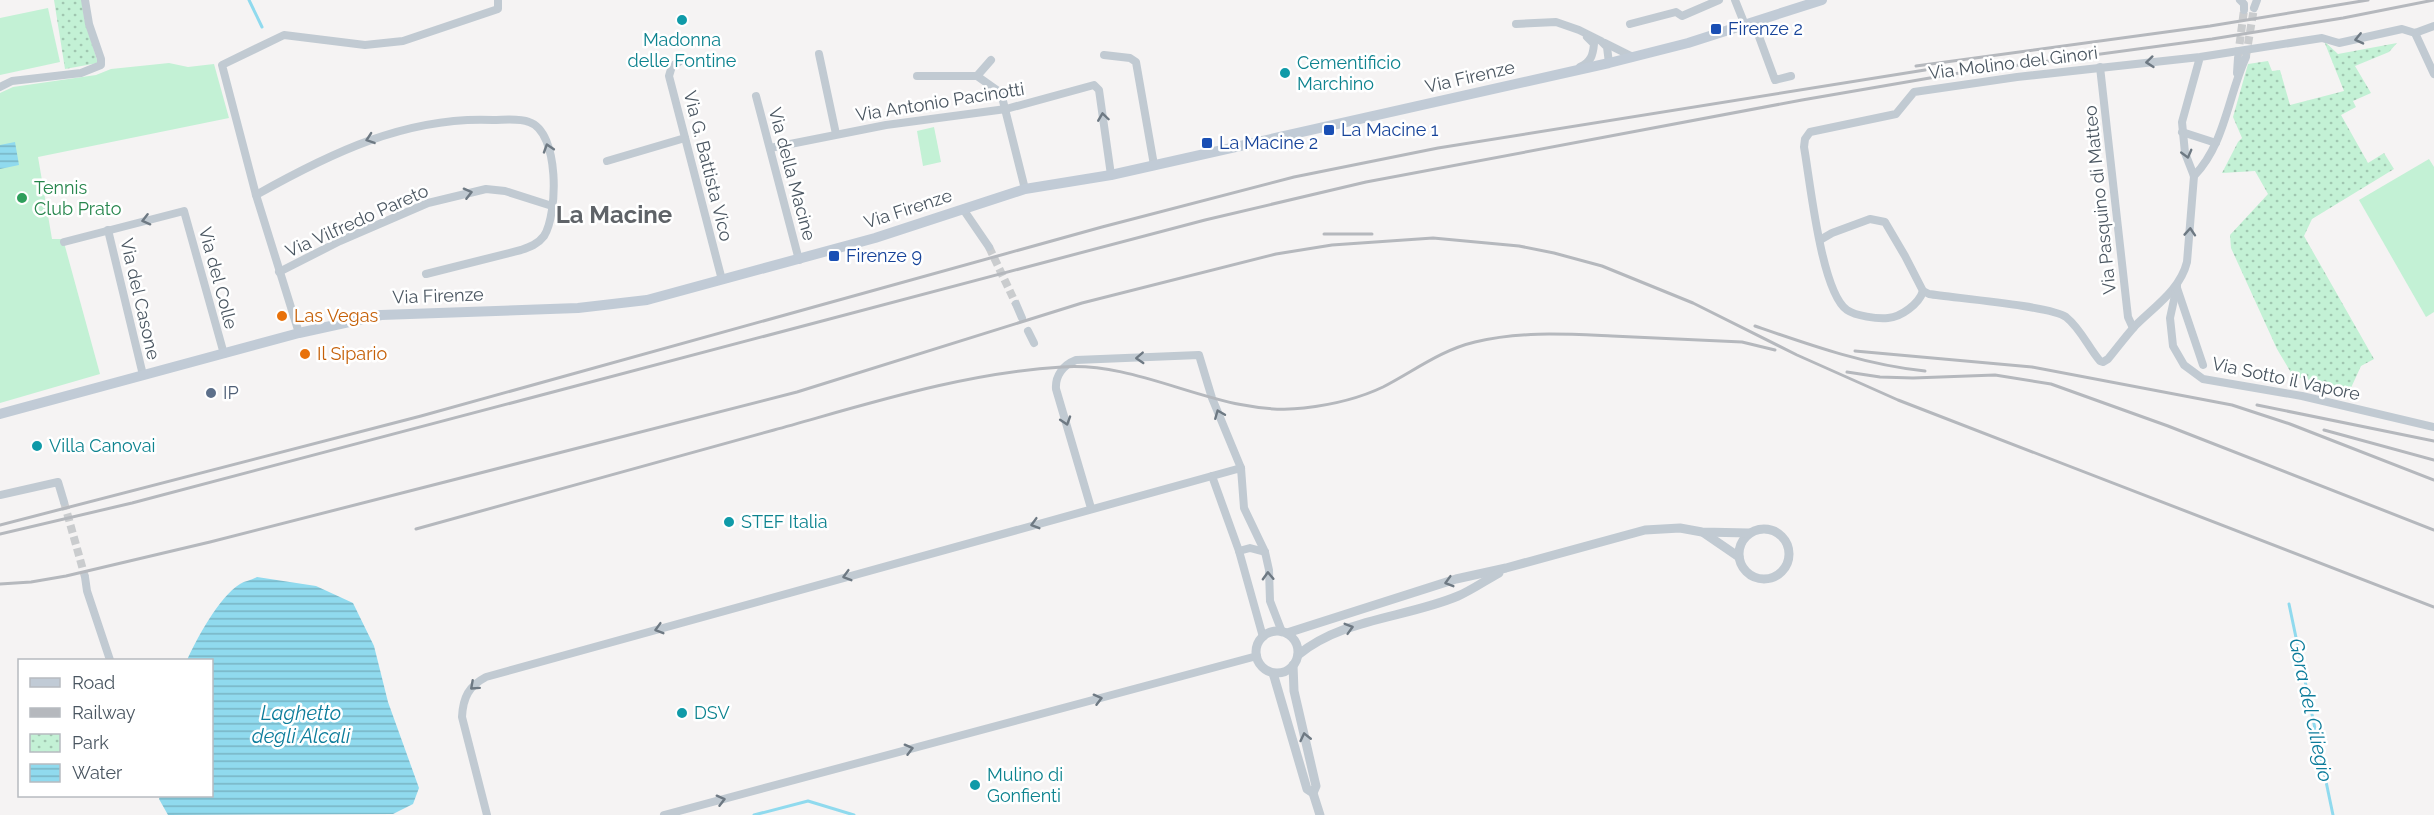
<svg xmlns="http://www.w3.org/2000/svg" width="2434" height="815" viewBox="0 0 2434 815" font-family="Raleway,sans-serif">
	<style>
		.grass { fill: #c3f1d5 }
		.park { fill: url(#park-dots) }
		.water { fill: url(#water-rules) }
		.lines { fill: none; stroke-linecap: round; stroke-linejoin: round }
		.stream { stroke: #90daee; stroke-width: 3 }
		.minor-tunnel { stroke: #caccce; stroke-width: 8; stroke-dasharray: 8 4; stroke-linecap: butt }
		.minor { stroke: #c1cad2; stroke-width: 8 }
		.tertiary { stroke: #c1cad2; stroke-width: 9 }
		.secondary { stroke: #c1cbd6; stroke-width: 10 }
		.rail { stroke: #b5b8bd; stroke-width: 3 }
		.oneway { stroke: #6e7983 }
		.culture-dot { fill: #0f9aa8; stroke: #fff; stroke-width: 2 }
		.transit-dot { fill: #1a4fb4; stroke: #fff; stroke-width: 2 }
		.leisure-dot { fill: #2e9e5b; stroke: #fff; stroke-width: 2 }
		.food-dot { fill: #e8710a; stroke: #fff; stroke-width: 2 }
		.service-dot { fill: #5c6f8a; stroke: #fff; stroke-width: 2 }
		.labels { text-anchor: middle; stroke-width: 5; stroke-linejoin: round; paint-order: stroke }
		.transit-label { font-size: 18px; fill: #164399; stroke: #fff; text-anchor: start }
		.culture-label { font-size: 18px; fill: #0d838f; stroke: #fff; text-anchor: start }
		.street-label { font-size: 18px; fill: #4a5661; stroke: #fff }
		.leisure-label { font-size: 18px; fill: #27864d; stroke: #fff; text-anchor: start }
		.food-label { font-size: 18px; fill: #c56008; stroke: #fff; text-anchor: start }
		.service-label { font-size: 18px; fill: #4e5e75; stroke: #fff; text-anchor: start }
		.water-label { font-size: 20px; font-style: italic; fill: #0c7c9b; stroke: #fff }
		.district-label { font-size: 24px; font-weight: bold; fill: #5f6368; stroke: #fff }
	</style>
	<defs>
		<pattern id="park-dots" width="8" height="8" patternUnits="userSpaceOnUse" patternTransform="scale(1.5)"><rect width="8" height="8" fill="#c3f1d5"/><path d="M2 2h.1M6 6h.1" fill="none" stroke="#a0c6b0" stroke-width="1.8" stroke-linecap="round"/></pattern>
		<pattern id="water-rules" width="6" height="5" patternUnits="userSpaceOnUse" patternTransform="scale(1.5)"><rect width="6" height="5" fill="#90daee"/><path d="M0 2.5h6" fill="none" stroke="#78b4c4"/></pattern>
	</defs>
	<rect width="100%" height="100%" fill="#f5f3f3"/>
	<g class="grass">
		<polygon points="48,8 60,62 0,75 0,18"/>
		<polygon points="169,63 188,67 214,64 229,118 38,157 52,239 63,239 100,374 0,403 0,93 13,87 96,75 111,69"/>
		<polygon points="934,127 941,162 923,166 917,131"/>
		<polygon points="2429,159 2434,167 2434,312 2426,317 2359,200"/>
	</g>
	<g class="park">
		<polygon points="54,0 83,0 84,18 98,63 65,69"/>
		<polygon points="2324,41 2338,54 2397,43 2389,52 2355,66 2371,93 2353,101 2356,107 2341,115 2368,163 2384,153 2394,169 2312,219 2304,236 2374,359 2361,366 2350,390 2293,376 2277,349 2231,248 2230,235 2268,194 2255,171 2222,173 2238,142 2242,138 2233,117 2248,64 2268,61 2272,71 2280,70 2290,105 2344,91"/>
	</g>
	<g class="water">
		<polygon points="15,142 19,165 0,169 0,145"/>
		<path d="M257 577 316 586 353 603 374 646 388 702 419 788 413 804 393 814 168 815 159 799 160 796H212V660H187C197 638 219 597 240 584 245 581 252 580 257 577Z"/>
	</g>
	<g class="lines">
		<g class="stream">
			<polyline points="249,0 262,27"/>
			<polyline points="2289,604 2333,815"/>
			<polyline points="754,815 808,801 854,815"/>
		</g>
		<g class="minor-tunnel">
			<polyline points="2238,56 2244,10"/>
			<polyline points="2246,56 2254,8"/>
			<polyline points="989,247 1016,304"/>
			<polyline points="64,502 85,577"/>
		</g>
		<g class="minor">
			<polyline points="1735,0 1745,25"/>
			<polyline points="2240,0 2244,4 2244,10"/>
			<polyline points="2254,8 2257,0"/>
			<polyline points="1754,23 1775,80 1791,76"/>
			<polyline points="1516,24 1556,22 1579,30 1601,41 1607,47 1609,63"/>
			<polyline points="1630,24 1676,12 1682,16 1719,0"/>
			<polyline points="2415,33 2434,74"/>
			<polyline points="1605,43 1633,57"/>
			<polyline points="819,54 836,134"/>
			<polyline points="1104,55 1130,58 1136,62 1154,165"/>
			<path d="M2200 57 2182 122 2185 153 2194 176 2187 262C2180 290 2155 306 2135 326 2126 336 2117 348 2108 359L2103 362 2100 361C2088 347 2081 329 2066 317 2051 306 1954 298 1929 294L1923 291C1919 304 1901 317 1888 318 1877 319 1856 316 1847 310 1821 292 1810 180 1804 147L1805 139 1810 132 1896 114 1914 92 2017 77 2200 57 2322 38 2339 43 2402 29 2415 33 2434 26"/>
			<polyline points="991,60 977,76 1001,93 1025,189"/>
			<polyline points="679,62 672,66 669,76 722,280"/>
			<path d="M1580 67C1591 62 1593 55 1594 44L1587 37"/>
			<polyline points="2100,67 2128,317 2133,328"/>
			<polyline points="2237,73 2238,58"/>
			<polyline points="917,76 977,76"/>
			<polyline points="0,87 12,81 81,73 101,65 101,59 89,24 85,0"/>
			<polyline points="756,96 799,260"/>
			<polyline points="2182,132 2216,143"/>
			<polyline points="770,148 886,125 1006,109 1094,85 1099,90 1111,175"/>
			<polyline points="607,161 685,138"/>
			<path d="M2194 176C2225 144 2228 96 2246 57"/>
			<path d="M256 195C329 154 406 116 493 120 504 120 519 118 529 122 560 132 558 214 544 236 538 244 530 247 521 250L426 274"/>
			<polyline points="963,209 989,247"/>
			<polyline points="108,230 143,375"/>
			<polyline points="1820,240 1832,233 1870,219 1885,222 1905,256 1923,291"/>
			<polyline points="64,242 184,211 224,354"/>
			<polyline points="279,272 340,241 428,203 486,189 505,191 552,206"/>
			<polyline points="2177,286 2170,318 2173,346 2184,365 2203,379 2302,396 2434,427"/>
			<polyline points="2177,288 2203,365"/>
			<polyline points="1016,304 1022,318"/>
			<polyline points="1028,331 1034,343"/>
			<polyline points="299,333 256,195 222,65 284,35 365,45 403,41 498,9 498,0"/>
			<polyline points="1212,476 1239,551 1263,637"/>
			<polyline points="0,495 58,482 64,502"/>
			<path d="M1091 508 1056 389C1055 376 1063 365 1076 360L1199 355 1212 398 1241 468"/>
			<polyline points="1239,551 1250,548 1265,552"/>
			<polyline points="85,577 87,591 110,660"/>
			<path d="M487 815 462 717C463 697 469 686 486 677L1241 468 1244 508 1265 552 1269 570 1270 601 1282 632"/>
			<polyline points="664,815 1257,656"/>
		</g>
		<g class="tertiary">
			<circle cx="1764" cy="554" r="25"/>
			<polyline points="1704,533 1739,557"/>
			<circle cx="1277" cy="652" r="21"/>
			<polyline points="1287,633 1456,579 1506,568 1645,530 1680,528 1702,532 1749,533"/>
			<path d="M1298 655C1343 618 1406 618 1458 596 1472 590 1486 580 1499 573"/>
			<polyline points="1293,665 1294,691 1316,786 1313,793"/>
			<polyline points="1273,673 1307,789 1313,793 1320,815"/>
		</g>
		<polyline class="secondary" points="0,414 299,333 381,315 578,308 647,300 875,238 1025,189 1111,175 1609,63 1688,43 1822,0"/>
		<g class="rail">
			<polyline points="1916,66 2210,26 2368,0"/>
			<polyline points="1324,234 1372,234"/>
			<path d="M1755 326C1810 345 1866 365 1925 371"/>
			<polyline points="1855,351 2032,367 2232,405 2290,424 2434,480"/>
			<polyline points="1847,372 1880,377 1913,378 1995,375 2051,384 2168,426 2434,530"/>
			<polyline points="2257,405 2434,441"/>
			<polyline points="2324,430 2434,460"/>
			<polyline points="0,525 421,416 1102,227 1294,177 1438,148 1925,70"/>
			<path d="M416 529C535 496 654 463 774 430 868 404 963 373 1062 367 1145 361 1220 418 1304 408 1330 405 1358 399 1383 387 1414 371 1441 350 1475 342 1521 331 1565 334 1612 336 1655 338 1699 340 1742 342L1775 350"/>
			<polyline points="0,534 132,503 1205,220 1366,182 1802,100 1953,74 2212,39 2343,18 2434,0"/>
			<polyline points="0,584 31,582 66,576 210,542 797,392 1082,303 1276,254 1332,245 1433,238 1519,246 1554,253 1602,266 1693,303 1797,355 1898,400 2434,607"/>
		</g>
	</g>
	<defs><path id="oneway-chevron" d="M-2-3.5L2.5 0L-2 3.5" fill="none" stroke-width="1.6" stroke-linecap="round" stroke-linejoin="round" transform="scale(1.5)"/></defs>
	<g class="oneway">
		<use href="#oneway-chevron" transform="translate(2359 39) rotate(167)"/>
		<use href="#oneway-chevron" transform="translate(2150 62) rotate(174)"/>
		<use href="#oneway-chevron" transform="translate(1103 117) rotate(-98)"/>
		<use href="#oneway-chevron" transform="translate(370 139) rotate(161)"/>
		<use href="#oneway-chevron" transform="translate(548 148) rotate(-108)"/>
		<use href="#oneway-chevron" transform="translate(2187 154) rotate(75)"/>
		<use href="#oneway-chevron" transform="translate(468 193) rotate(-14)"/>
		<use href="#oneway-chevron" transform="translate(146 220) rotate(166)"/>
		<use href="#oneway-chevron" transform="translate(2190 232) rotate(-86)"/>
		<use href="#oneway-chevron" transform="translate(1140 358) rotate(177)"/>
		<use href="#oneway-chevron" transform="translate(1219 414) rotate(-112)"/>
		<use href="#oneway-chevron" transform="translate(1066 421) rotate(72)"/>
		<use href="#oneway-chevron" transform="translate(1035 524) rotate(164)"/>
		<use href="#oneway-chevron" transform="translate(847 576) rotate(164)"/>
		<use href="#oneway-chevron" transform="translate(1268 576) rotate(-92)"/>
		<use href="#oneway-chevron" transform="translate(1449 582) rotate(164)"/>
		<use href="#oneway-chevron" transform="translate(1349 628) rotate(-16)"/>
		<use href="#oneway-chevron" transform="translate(659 629) rotate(164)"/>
		<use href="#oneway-chevron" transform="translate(474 686) rotate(138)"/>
		<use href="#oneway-chevron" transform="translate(1098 699) rotate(-15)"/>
		<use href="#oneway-chevron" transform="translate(1305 737) rotate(-103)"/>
		<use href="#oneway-chevron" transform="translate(909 749) rotate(-15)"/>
		<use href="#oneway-chevron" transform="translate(721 800) rotate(-15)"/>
	</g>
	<g class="culture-dot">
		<circle cx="682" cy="20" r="6"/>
		<circle cx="1285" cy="73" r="6"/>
		<circle cx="37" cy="446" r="6"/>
		<circle cx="729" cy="522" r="6"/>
		<circle cx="682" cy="713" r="6"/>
		<circle cx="975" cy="785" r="6"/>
	</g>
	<g class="transit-dot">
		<rect x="1710" y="23" width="12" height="12" rx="3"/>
		<rect x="1323" y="124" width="12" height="12" rx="3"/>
		<rect x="1201" y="137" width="12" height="12" rx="3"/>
		<rect x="828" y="250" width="12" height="12" rx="3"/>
	</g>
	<circle class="leisure-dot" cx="22" cy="198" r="6"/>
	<g class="food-dot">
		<circle cx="282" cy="316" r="6"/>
		<circle cx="305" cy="354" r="6"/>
	</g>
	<circle class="service-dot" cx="211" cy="393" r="6"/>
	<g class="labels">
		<g class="transit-label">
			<text x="1728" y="35">Firenze 2</text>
			<text x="1341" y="136">La Macine 1</text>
			<text x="1219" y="149">La Macine 2</text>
			<text x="846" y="262">Firenze 9</text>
		</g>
		<g class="culture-label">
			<text x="682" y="46" text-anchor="middle">Madonna<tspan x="682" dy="21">delle Fontine</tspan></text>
			<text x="1297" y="69">Cementificio<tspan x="1297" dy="21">Marchino</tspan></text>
			<text x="49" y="452">Villa Canovai</text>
			<text x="741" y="528">STEF Italia</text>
			<text x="694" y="719">DSV</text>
			<text x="987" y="781">Mulino di<tspan x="987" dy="21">Gonfienti</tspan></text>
		</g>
		<g class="street-label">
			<text transform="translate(2013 63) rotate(-7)" y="6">Via Molino del Ginori</text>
			<text transform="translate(1470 77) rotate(-13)" y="6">Via Firenze</text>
			<text transform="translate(940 102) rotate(-9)" y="6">Via Antonio Pacinotti</text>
			<text transform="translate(708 166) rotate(76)" y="6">Via G. Battista Vico</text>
			<text transform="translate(792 174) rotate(75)" y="6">Via della Macine</text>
			<text transform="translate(2100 200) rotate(-96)" y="6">Via Pasquino di Matteo</text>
			<text transform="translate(908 209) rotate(-18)" y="6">Via Firenze</text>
			<text transform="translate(357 221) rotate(-24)" y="6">Via Vilfredo Pareto</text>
			<text transform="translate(218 278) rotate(75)" y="6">Via del Colle</text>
			<text transform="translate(438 296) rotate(-2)" y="6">Via Firenze</text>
			<text transform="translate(140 299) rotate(77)" y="6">Via del Casone</text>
			<text transform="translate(2286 379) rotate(12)" y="6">Via Sotto il Vapore</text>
		</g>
		<g class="leisure-label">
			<text x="34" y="194">Tennis<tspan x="34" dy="21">Club Prato</tspan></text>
		</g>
		<g class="food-label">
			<text x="294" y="322">Las Vegas</text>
			<text x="317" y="360">Il Sipario</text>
		</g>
		<g class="service-label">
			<text x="223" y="399">IP</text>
		</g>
		<g class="water-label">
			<text transform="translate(2311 710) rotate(78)" y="7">Gora del Ciliegio</text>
			<text x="301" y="720">Laghetto<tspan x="301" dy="23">degli Alcali</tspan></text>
		</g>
		<g class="district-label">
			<text x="614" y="223">La Macine</text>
		</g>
	</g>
	<rect x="18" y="659" width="195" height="138" fill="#ffffff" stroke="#b7bbc0" stroke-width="1.5"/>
	<rect x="30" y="678" width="30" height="9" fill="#c1cbd6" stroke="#b7bbc0" stroke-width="1.5"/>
	<text x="72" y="689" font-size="18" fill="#4a5661">Road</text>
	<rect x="30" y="708" width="30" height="9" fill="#b5b8bd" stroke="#b7bbc0" stroke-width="1.5"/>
	<text x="72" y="719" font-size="18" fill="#4a5661">Railway</text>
	<rect x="30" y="734" width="30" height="18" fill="url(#park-dots)" stroke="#b7bbc0" stroke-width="1.5"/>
	<text x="72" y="749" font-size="18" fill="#4a5661">Park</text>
	<rect x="30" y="764" width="30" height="18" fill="url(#water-rules)" stroke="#b7bbc0" stroke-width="1.5"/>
	<text x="72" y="779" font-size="18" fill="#4a5661">Water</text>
</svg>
